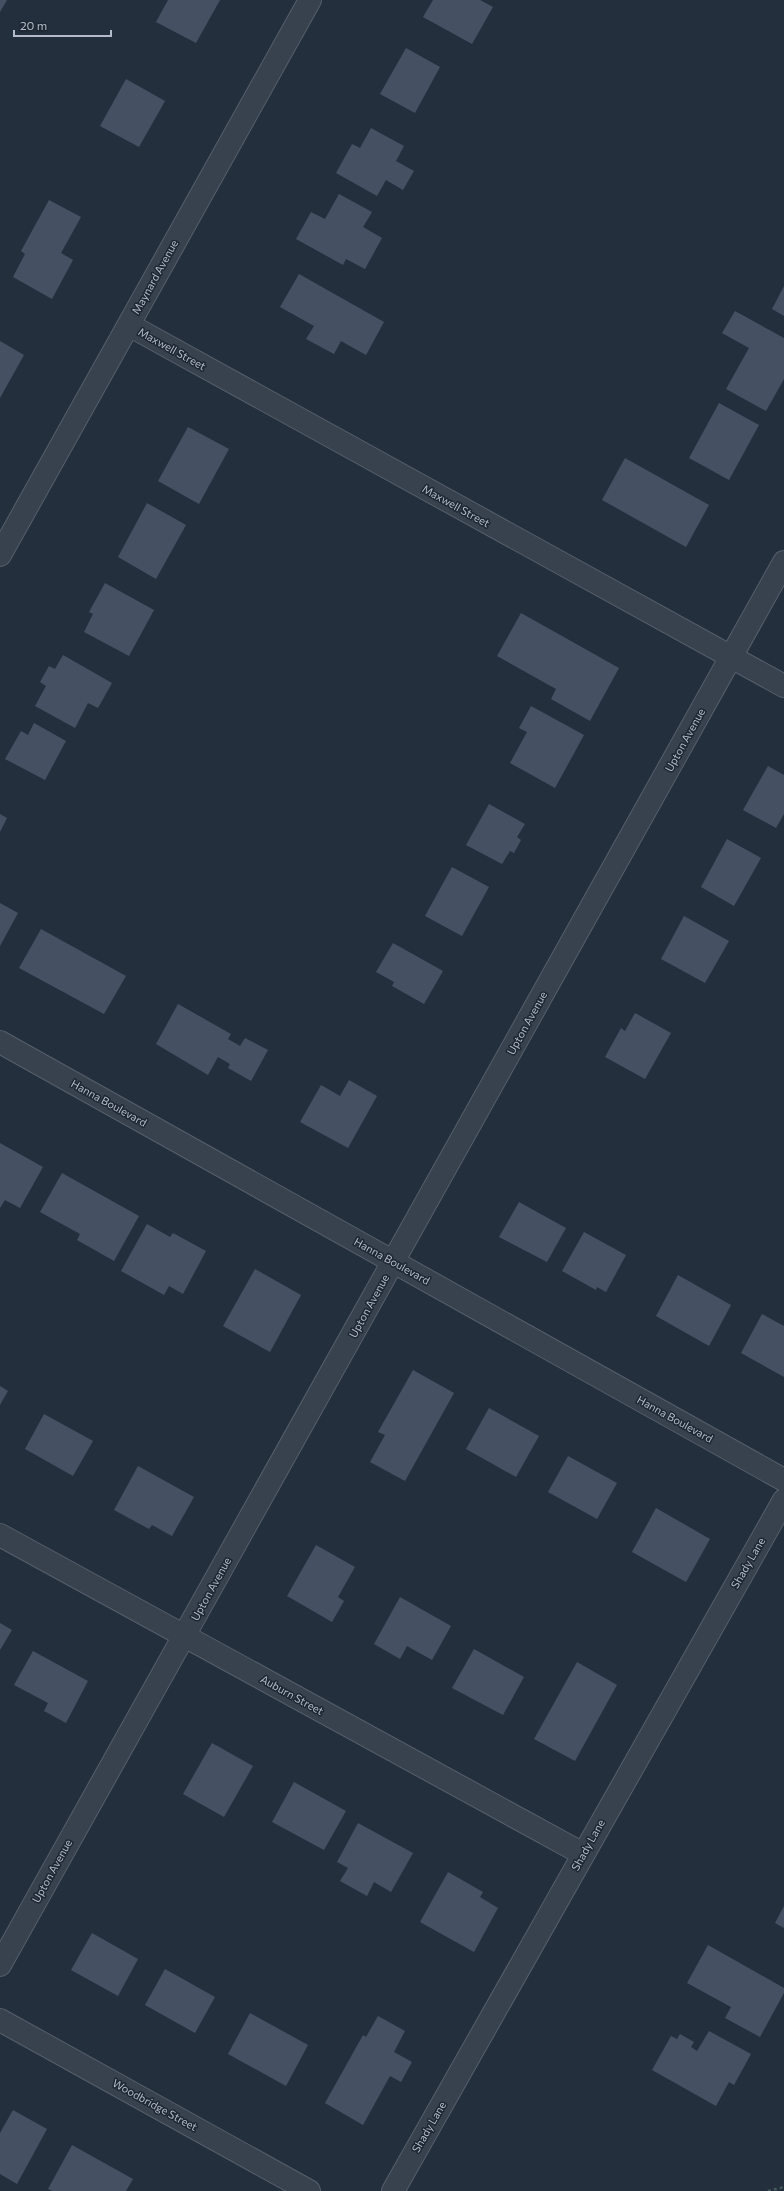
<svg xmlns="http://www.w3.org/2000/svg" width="784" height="2191" viewBox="0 0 784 2191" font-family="Commissioner,sans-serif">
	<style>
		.building { fill: #455162 }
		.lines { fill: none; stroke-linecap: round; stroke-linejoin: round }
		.minor-casing { stroke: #565f6c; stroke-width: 24 }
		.tertiary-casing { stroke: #565f6c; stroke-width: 24 }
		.path { stroke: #44595c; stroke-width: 2.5; stroke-dasharray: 3 3; stroke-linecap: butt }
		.minor { stroke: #38414e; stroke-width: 22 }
		.tertiary { stroke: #38414e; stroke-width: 22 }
		.labels { text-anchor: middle; stroke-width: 3; stroke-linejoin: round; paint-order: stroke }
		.street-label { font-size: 11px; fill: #b4bcc9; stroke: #1d2633 }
	</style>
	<rect width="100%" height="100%" fill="#242f3e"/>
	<g class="building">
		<polygon points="0,0 7,0 0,12"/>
		<polygon points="168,0 220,0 196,43 156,22"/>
		<polygon points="433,0 480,0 493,7 472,44 423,17"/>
		<polygon points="406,48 440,67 415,113 380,94"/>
		<polygon points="126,79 165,101 139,147 100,126"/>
		<polygon points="371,128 404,146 396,161 414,171 403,190 386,180 377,196 336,173 352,144 360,148"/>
		<polygon points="339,194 372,212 363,227 382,238 365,269 346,259 343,265 296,239 311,212 325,219"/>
		<polygon points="49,200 81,217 61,253 73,260 52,299 13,277 25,254 21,251"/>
		<polygon points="299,274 384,322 366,355 341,341 334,354 306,339 314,326 280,307"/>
		<polygon points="784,286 784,316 772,309"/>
		<polygon points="735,311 784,338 784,379 766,411 726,389 749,348 722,333"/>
		<polygon points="0,341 24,355 0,398"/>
		<polygon points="719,403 759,425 729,480 689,458"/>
		<polygon points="188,427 229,449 199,504 158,481"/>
		<polygon points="625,458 709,505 686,547 602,500"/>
		<polygon points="147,503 186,525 156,579 118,557"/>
		<polygon points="105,583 154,610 129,656 84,632 93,614 89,612"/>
		<polygon points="521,613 619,668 590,721 551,699 556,689 497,656"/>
		<polygon points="63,655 112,683 98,708 88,703 75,728 35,706 46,686 40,682 49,666 55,669"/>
		<polygon points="531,706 584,735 555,788 510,763 527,732 519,728"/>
		<polygon points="34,723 66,741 45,780 5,759 21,731 28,735"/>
		<polygon points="768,766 784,775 784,814 776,828 743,810"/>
		<polygon points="489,804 525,824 517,837 521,840 514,853 510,851 502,864 466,845"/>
		<polygon points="0,814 7,818 0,832"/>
		<polygon points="727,839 761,858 734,906 701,887"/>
		<polygon points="452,867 489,887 462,936 425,916"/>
		<polygon points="0,903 18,913 0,946"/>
		<polygon points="684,916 729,941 705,983 661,959"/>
		<polygon points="41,929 126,976 104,1014 19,968"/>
		<polygon points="393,943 443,971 424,1004 392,986 394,982 376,972"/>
		<polygon points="178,1004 231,1034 228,1039 240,1046 245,1038 268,1050 251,1081 228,1068 230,1064 218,1057 208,1075 156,1044"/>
		<polygon points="635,1013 671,1033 645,1079 605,1057 621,1028 625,1031"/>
		<polygon points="349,1080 377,1096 348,1148 300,1122 321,1085 340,1096"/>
		<polygon points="0,1143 43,1167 20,1208 5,1200 0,1208"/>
		<polygon points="62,1173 139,1216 114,1261 77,1240 80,1234 40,1212"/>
		<polygon points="519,1202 566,1228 547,1262 499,1237"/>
		<polygon points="147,1224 170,1237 173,1233 206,1251 183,1294 169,1286 164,1295 121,1271"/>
		<polygon points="584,1232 626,1255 606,1292 597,1287 596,1290 562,1271"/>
		<polygon points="255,1269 301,1295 270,1352 223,1326"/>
		<polygon points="678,1275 731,1305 709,1346 656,1316"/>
		<polygon points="762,1314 784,1326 784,1377 741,1353"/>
		<polygon points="413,1370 454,1393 405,1481 370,1462 385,1435 378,1432"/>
		<polygon points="0,1386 8,1391 0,1405"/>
		<polygon points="489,1408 539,1436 516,1477 466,1449"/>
		<polygon points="44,1414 93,1441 73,1476 25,1449"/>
		<polygon points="568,1456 617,1483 597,1519 548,1492"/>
		<polygon points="138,1466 194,1497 172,1536 152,1525 149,1529 114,1510"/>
		<polygon points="656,1508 710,1539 686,1582 632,1552"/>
		<polygon points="316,1545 355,1567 338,1597 344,1601 332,1622 287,1596"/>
		<polygon points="400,1597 451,1626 432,1660 407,1646 400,1659 374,1644"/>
		<polygon points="0,1623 12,1630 0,1650"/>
		<polygon points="474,1649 524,1677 503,1715 452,1688"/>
		<polygon points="33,1651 88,1681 66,1723 44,1711 48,1703 14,1685"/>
		<polygon points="577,1662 617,1685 575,1761 534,1739"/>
		<polygon points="212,1743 253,1766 224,1817 183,1794"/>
		<polygon points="294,1782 346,1811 324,1850 272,1822"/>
		<polygon points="358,1823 413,1853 391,1892 374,1882 367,1896 340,1881 348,1868 337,1862"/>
		<polygon points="448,1872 483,1892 480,1897 498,1908 474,1952 420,1922"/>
		<polygon points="784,1906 784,1928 775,1923"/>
		<polygon points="92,1933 138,1959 118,1996 71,1970"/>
		<polygon points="708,1945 784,1988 784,1993 760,2037 725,2018 731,2007 687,1983"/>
		<polygon points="165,1969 215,1997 195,2033 145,2005"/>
		<polygon points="250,2013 308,2045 286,2086 228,2054"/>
		<polygon points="378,2016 405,2031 394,2052 412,2062 401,2082 390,2076 363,2125 325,2103 363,2035 366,2037"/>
		<polygon points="709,2031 751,2054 734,2085 729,2082 716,2106 652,2070 671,2036 677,2039 680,2034 694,2042 691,2047 697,2051"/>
		<polygon points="13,2110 47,2129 17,2184 0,2174 0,2133"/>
		<polygon points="72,2145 133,2179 126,2191 52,2191 48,2189"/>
	</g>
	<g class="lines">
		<defs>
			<g id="minor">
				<polyline points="129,325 784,686"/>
				<polyline points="0,555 310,0"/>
				<polyline points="0,1535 583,1854"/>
				<polyline points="0,1965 784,562"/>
				<polyline points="0,2020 309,2191"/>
				<polyline points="393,2191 784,1500"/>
			</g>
			<polyline id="tertiary" points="0,1042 784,1480"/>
		</defs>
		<use href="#minor" class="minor-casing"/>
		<use href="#tertiary" class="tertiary-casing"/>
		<polyline class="path" points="768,2191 784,2187"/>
		<use href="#minor" class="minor"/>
		<use href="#tertiary" class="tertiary"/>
	</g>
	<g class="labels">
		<g class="street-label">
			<text transform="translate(155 277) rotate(-61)" y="4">Maynard Avenue</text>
			<text transform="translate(172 349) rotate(29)" y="4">Maxwell Street</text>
			<text transform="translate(456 506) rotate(29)" y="4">Maxwell Street</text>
			<text transform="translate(685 740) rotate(-61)" y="4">Upton Avenue</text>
			<text transform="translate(527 1023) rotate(-61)" y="4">Upton Avenue</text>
			<text transform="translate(109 1103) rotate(29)" y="4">Hanna Boulevard</text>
			<text transform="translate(392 1261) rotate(29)" y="4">Hanna Boulevard</text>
			<text transform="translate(369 1306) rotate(-61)" y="4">Upton Avenue</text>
			<text transform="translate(675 1419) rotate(29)" y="4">Hanna Boulevard</text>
			<text transform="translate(748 1563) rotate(-60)" y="4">Shady Lane</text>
			<text transform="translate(211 1589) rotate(-61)" y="4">Upton Avenue</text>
			<text transform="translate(292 1695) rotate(29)" y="4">Auburn Street</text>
			<text transform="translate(588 1845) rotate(-61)" y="4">Shady Lane</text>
			<text transform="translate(52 1871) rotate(-61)" y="4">Upton Avenue</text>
			<text transform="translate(155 2105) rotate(29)" y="4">Woodbridge Street</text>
			<text transform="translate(429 2127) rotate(-60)" y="4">Shady Lane</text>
		</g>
	</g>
	<path d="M14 30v6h97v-6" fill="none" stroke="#b4bcc9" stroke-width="2"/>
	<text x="20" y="30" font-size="12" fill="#b4bcc9" stroke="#1d2633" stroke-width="3" paint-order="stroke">20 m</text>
</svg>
